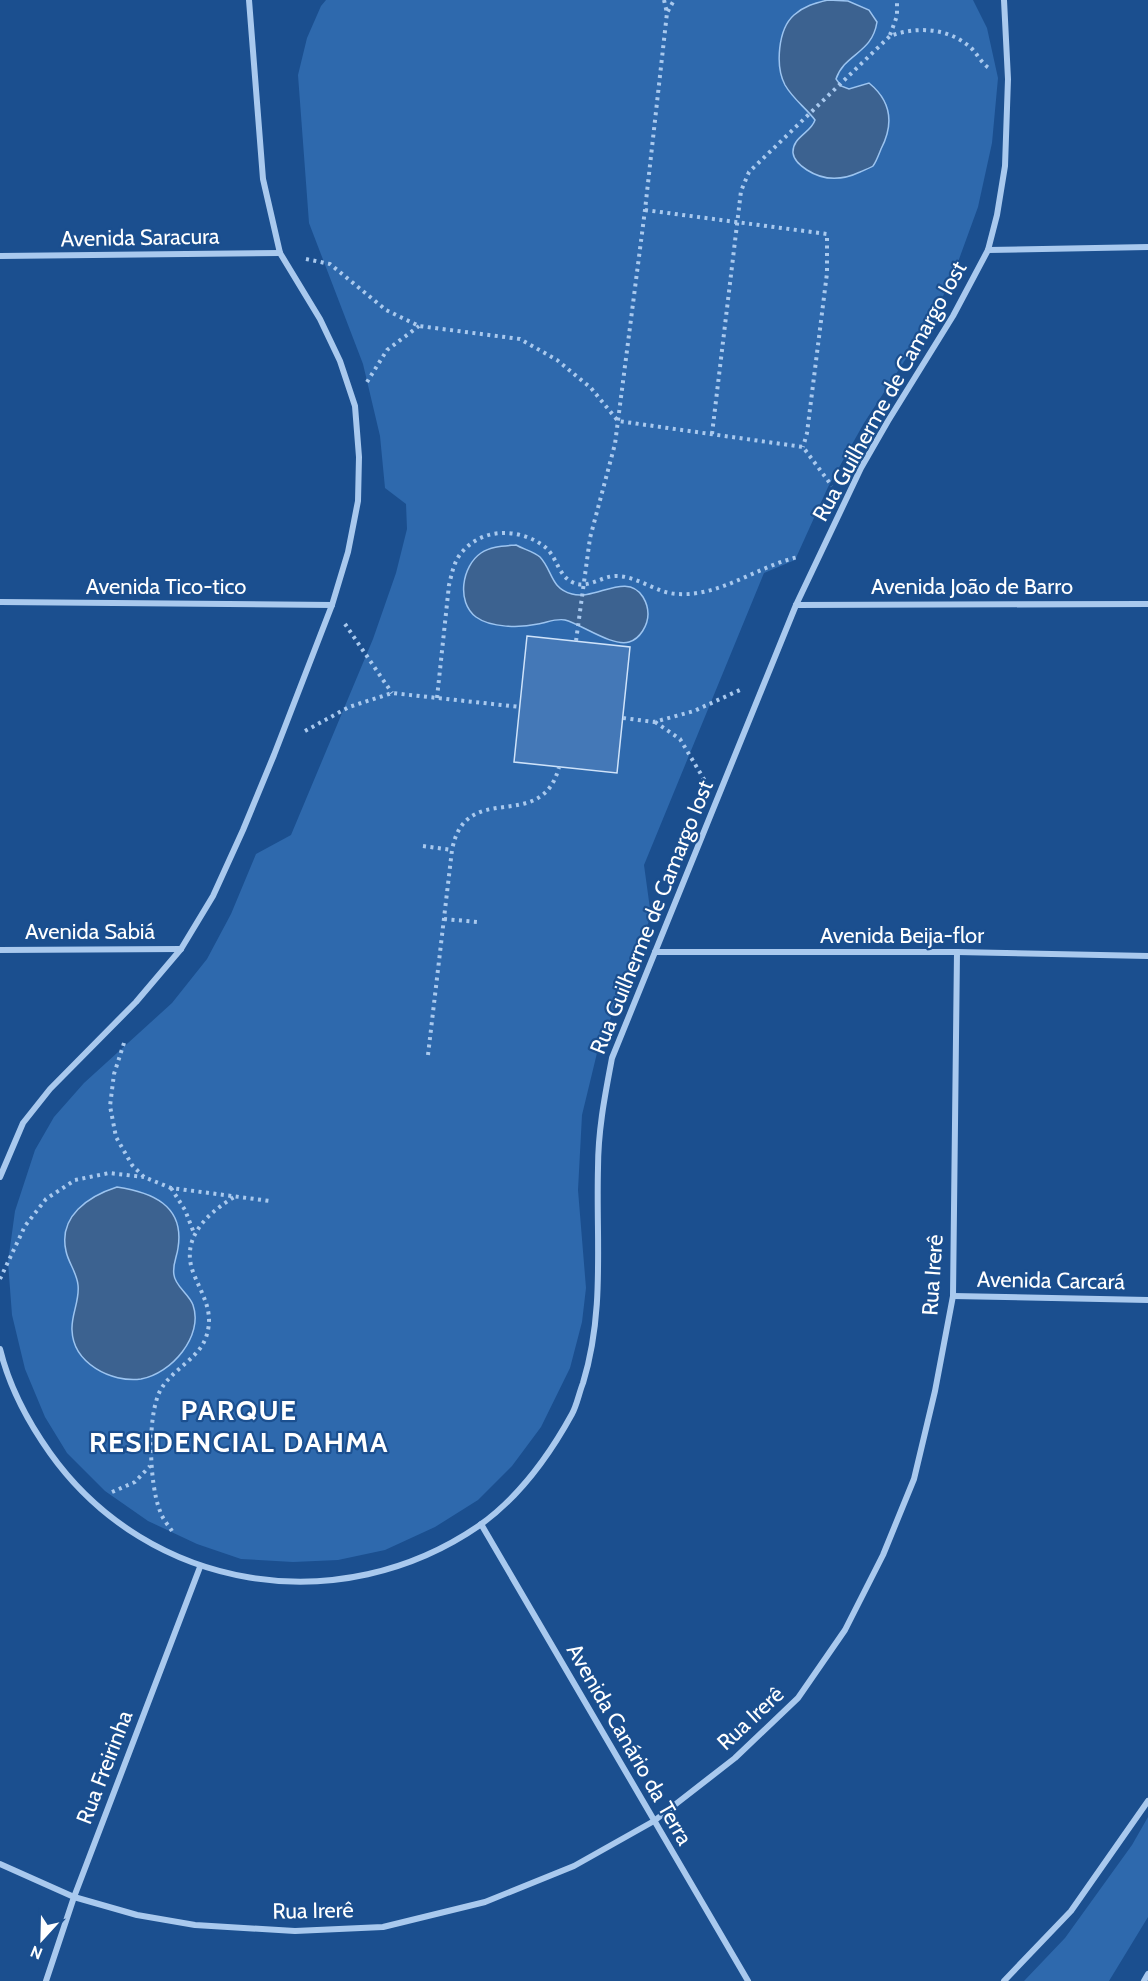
<svg xmlns="http://www.w3.org/2000/svg" width="1148" height="1981" viewBox="0 0 1148 1981" font-family="Cabin,sans-serif">
	<style>
		.green { fill: #2e69ad }
		.water { fill: #3c6290; stroke: #9cc4f0; stroke-width: 1.5 }
		.building { fill: #4478b7; stroke: #cfe3fa; stroke-width: 1.5 }
		.lines { fill: none; stroke-linecap: round; stroke-linejoin: round }
		.path { stroke: #a9c9ee; stroke-width: 4; stroke-dasharray: 3 4.5; stroke-linecap: butt }
		.street { stroke: #a9c9ee; stroke-width: 6 }
		.labels { text-anchor: middle; stroke-width: 4.5; stroke-linejoin: round; paint-order: stroke }
		.street-label { font-size: 22px; fill: #fff; stroke: #1b4f8f }
		.district-label { font-size: 28px; font-weight: bold; letter-spacing: 1.5px; fill: #fff; stroke: #1b4f8f }
	</style>
	<rect width="100%" height="100%" fill="#1b4f8f"/>
	<g class="green">
		<polygon points="326,0 973,0 987,28 998,78 992,143 978,207 954,273 933,317 864,423 828,487 795,560 764,573 644,865 651,916 597,1053 582,1115 578,1190 586,1288 582,1322 570,1368 541,1427 512,1466 478,1500 435,1527 385,1550 338,1560 293,1562 241,1559 197,1544 148,1521 105,1491 67,1453 45,1417 25,1369 12,1315 8,1262 15,1211 35,1150 54,1117 84,1083 172,1003 207,959 231,914 256,854 291,835 373,639 396,573 407,529 406,504 385,488 380,436 363,364 309,223 298,75 307,38 321,6"/>
		<polygon points="1148,1817 1148,1917 1109,1981 1024,1981 1065,1938 1132,1845"/>
	</g>
	<g class="water">
		<path d="M828 0 848 1 869 10 877 22C872 54 845 53 836 79L841 86 849 89 869 83C891 101 894 124 881 149 879 154 876 162 873 166 870 168 864 170 860 172 843 180 824 181 807 170 801 166 794 161 793 153 792 137 811 133 815 120 806 108 793 99 785 85 775 66 778 29 794 15 804 6 815 3 828 0Z"/>
		<path d="M516 545C523 549 535 552 540 557 553 571 550 588 572 594 595 601 627 571 643 597 646 602 648 607 648 614 648 625 640 639 629 642 612 647 581 624 565 620 556 618 546 623 538 624 520 628 491 628 476 617 456 602 462 566 481 553 491 546 504 546 516 545Z"/>
		<path d="M117 1187C151 1192 185 1205 178 1248 177 1257 172 1265 174 1275 175 1286 189 1294 193 1305 204 1336 171 1374 141 1379 111 1383 73 1363 72 1330 71 1315 80 1300 78 1285 77 1273 68 1262 66 1251 58 1216 89 1196 117 1187Z"/>
	</g>
	<polygon class="building" points="527,636 630,647 617,773 514,762"/>
	<g class="lines">
		<g class="path">
			<polyline points="664,0 667,13 674,0"/>
			<polyline points="890,35 897,16 897,0"/>
			<polyline points="645,210 827,234 827,273 807,433 803,447"/>
			<polyline points="306,259 330,264 386,310 419,326 520,339 557,360 591,388 618,421 803,447 832,486"/>
			<polyline points="367,382 387,350 419,326"/>
			<path d="M712 434 741 191 749 172 890 36C917 26 948 28 970 47 977 53 981 63 989 68"/>
			<polyline points="345,624 392,693"/>
			<polyline points="576,641 590,538 615,444 645,210 667,13"/>
			<path d="M437 698 449 585C452 573 454 561 462 552 483 527 521 528 545 547 557 557 558 575 572 582 587 590 601 576 616 576 638 576 656 593 677 594 720 597 758 566 798 557"/>
			<polyline points="623,718 654,722 694,711 742,689"/>
			<polyline points="655,722 680,739 705,781"/>
			<polyline points="305,731 349,707 392,693 520,707"/>
			<polyline points="423,846 452,850"/>
			<polyline points="444,919 478,922"/>
			<polyline points="124,1043 114,1074 110,1106 116,1137 132,1165 144,1177 171,1188 270,1201"/>
			<path d="M428 1055 452 850C466 777 541 836 559 767"/>
			<polyline points="171,1188 185,1210 194,1233"/>
			<polyline points="0,1279 25,1226 46,1199 75,1180 109,1173 144,1177"/>
			<polyline points="112,1492 135,1482 150,1466"/>
			<path d="M172 1531C168 1525 162 1518 160 1511 149 1484 146 1409 163 1386 176 1367 201 1357 207 1334 214 1310 201 1293 193 1272 180 1237 209 1212 236 1196"/>
		</g>
		<g class="street">
			<polyline points="988,250 1148,247"/>
			<polyline points="0,256 280,253"/>
			<polyline points="0,602 332,605"/>
			<polyline points="796,605 1148,604"/>
			<polyline points="0,950 181,949"/>
			<polyline points="655,952 957,952 1148,956"/>
			<polyline points="0,1177 23,1123 50,1089 136,1002 181,949 213,896 243,830 274,755 332,605 348,552 358,501 359,457 355,406 340,361 320,319 280,253 263,179 249,0"/>
			<polyline points="953,1296 1148,1300"/>
			<path d="M0 1349C9 1386 28 1422 50 1453 149 1592 340 1622 480 1525 519 1497 549 1456 572 1414 577 1405 579 1393 583 1383 605 1311 596 1242 598 1168 598 1130 605 1095 612 1058L796 605 861 468 888 421 953 316 988 250 997 215 1005 166 1008 79 1004 0"/>
			<polyline points="481,1524 748,1981"/>
			<polyline points="0,1864 74,1897 137,1915 195,1925 295,1931 383,1927 485,1902 574,1866 654,1821 735,1758 798,1698 845,1630 883,1555 914,1479 935,1391 953,1296 957,952"/>
			<polyline points="46,1981 74,1897 200,1567"/>
			<polyline points="1004,1981 1071,1911 1148,1801"/>
			<polyline points="1144,1981 1148,1974"/>
		</g>
	</g>
	<g class="labels">
		<g class="street-label">
			<text transform="translate(140 237) rotate(-1)" y="8">Avenida Saracura</text>
			<text transform="translate(889 391) rotate(-61)" y="8">Rua Guilherme de Camargo Iost</text>
			<text x="166" y="594">Avenida Tico-tico</text>
			<text x="972" y="594">Avenida João de Barro</text>
			<text transform="translate(651 917) rotate(-68)" y="8">Rua Guilherme de Camargo Iost</text>
			<text x="90" y="939">Avenida Sabiá</text>
			<text x="902" y="943">Avenida Beija-flor</text>
			<text transform="translate(932 1275) rotate(-86)" y="8">Rua Irerê</text>
			<text transform="translate(1051 1280) rotate(1)" y="8">Avenida Carcará</text>
			<text transform="translate(750 1718) rotate(-43)" y="8">Rua Irerê</text>
			<text transform="translate(630 1744) rotate(60)" y="8">Avenida Canário da Terra</text>
			<text transform="translate(104 1767) rotate(-69)" y="8">Rua Freirinha</text>
			<text transform="translate(313 1910) rotate(-1)" y="8">Rua Irerê</text>
		</g>
		<g class="district-label">
			<text x="239" y="1420">PARQUE<tspan x="239" dy="32">RESIDENCIAL DAHMA</tspan></text>
		</g>
	</g>
	<g transform="translate(42 1939) rotate(202)" stroke="#1b4f8f" stroke-width="4.5" paint-order="stroke">
	<path d="M0-4.5L10 22L0 15L-10 22Z" fill="#ffffff"/>
	<text y="-9" font-size="16" font-weight="bold" text-anchor="middle" fill="#ffffff">N</text>
	</g>
</svg>
